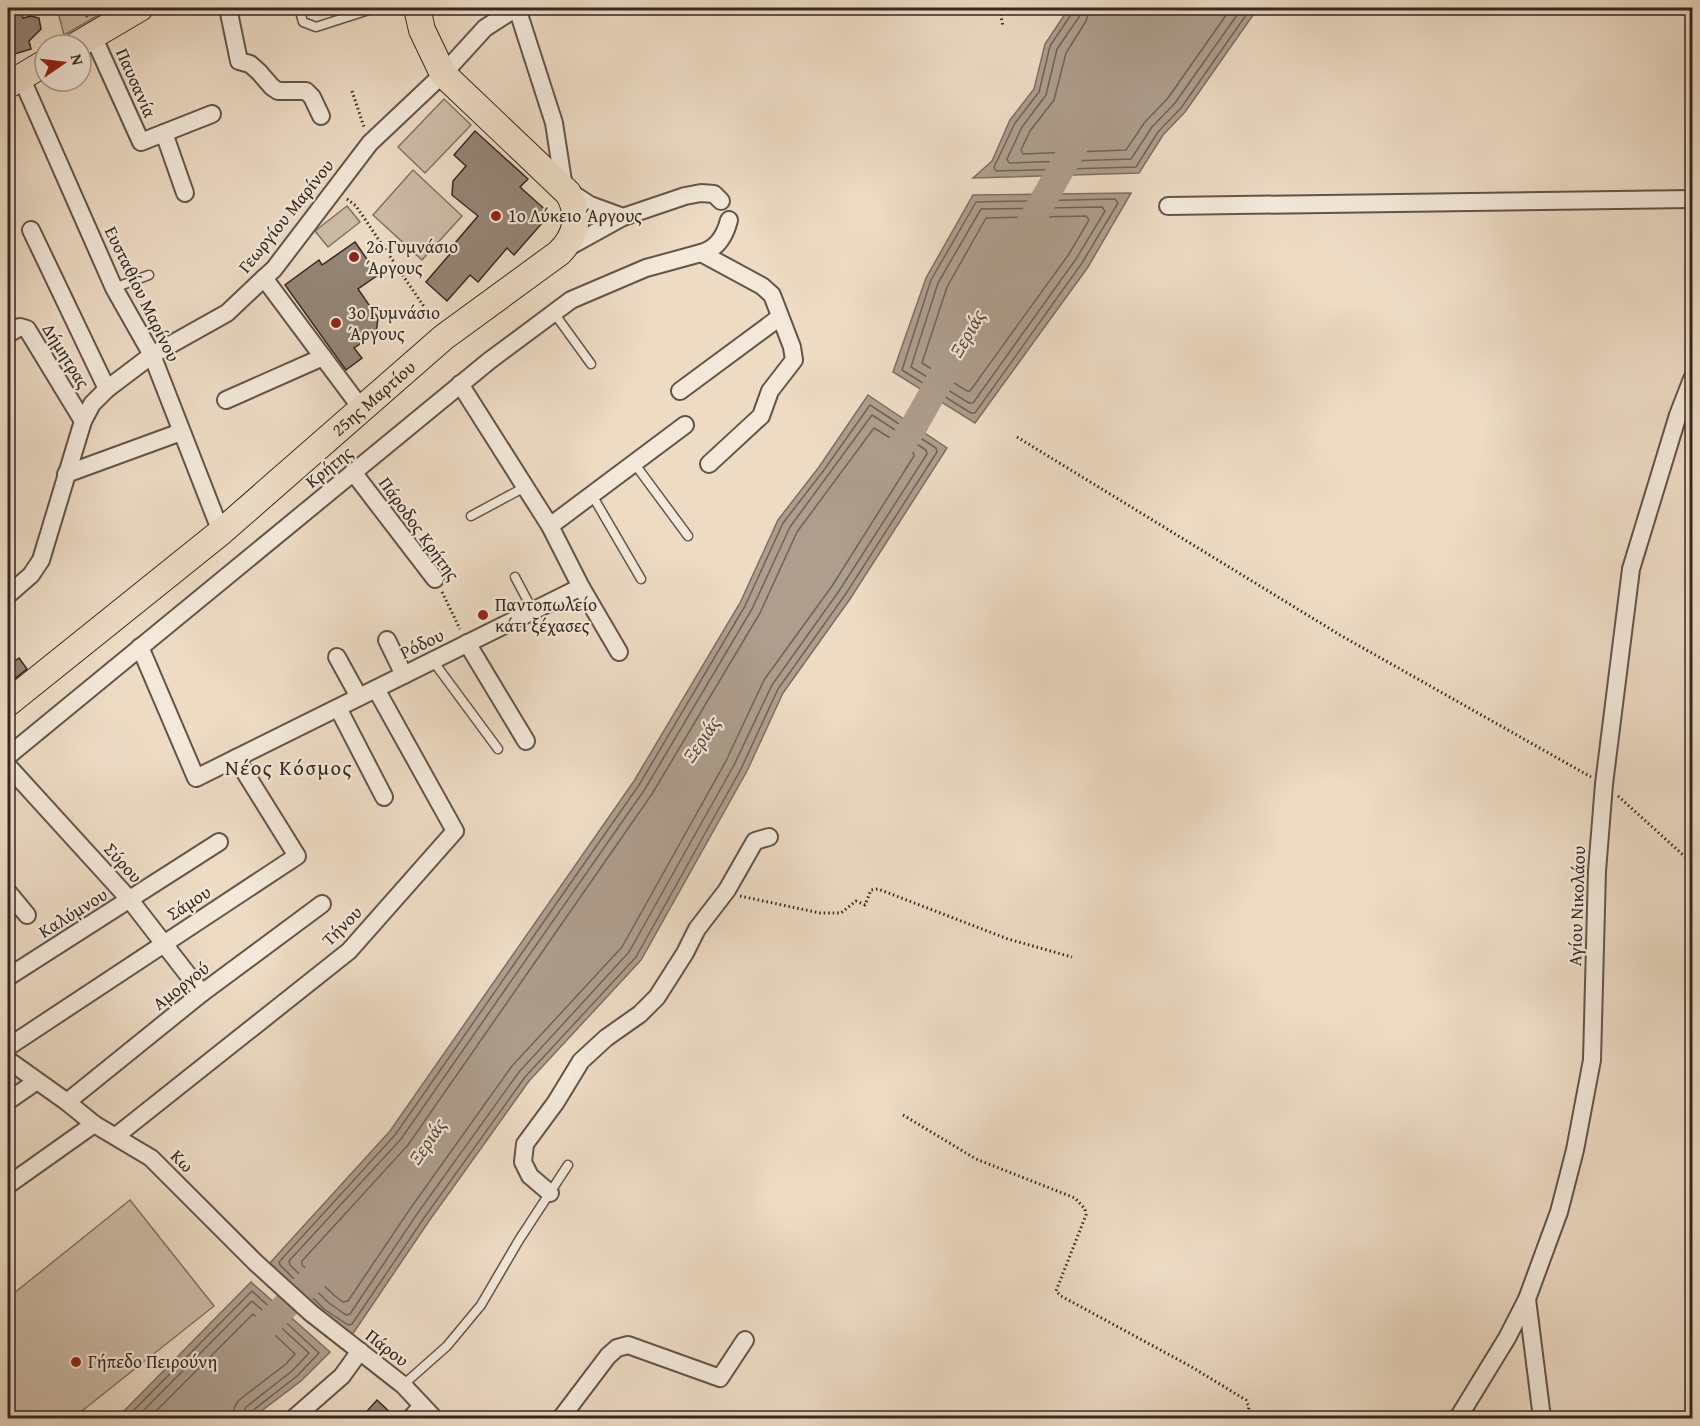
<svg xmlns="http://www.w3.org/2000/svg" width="1700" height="1426" viewBox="0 0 1700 1426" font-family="'Gentium Book Plus',serif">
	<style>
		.green { fill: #cebca8; stroke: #827264; stroke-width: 1.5 }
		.water { fill: #ae9e8d; stroke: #7e6e62; stroke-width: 1.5 }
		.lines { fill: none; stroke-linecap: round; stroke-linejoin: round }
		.shore { stroke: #726257; stroke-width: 1.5 }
		.river { stroke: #ae9e8d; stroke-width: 27 }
		.building { fill: #958576; stroke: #352721; stroke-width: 1.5 }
		.service-casing { stroke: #63544a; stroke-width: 11 }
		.minor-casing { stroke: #63544a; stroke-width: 20 }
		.primary-casing { stroke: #352721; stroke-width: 28 }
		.path { stroke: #352721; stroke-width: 3; stroke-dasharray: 1.5 3; stroke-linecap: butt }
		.service { stroke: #f3e8d9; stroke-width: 8 }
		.minor { stroke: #f3e8d9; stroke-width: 16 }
		.primary { stroke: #eddbc4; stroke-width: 26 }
		.poi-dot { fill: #8f2418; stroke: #f3e8d9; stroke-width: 2 }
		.labels { text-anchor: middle; stroke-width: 4.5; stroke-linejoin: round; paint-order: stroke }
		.street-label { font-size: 18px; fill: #352721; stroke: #f3e8d9 }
		.poi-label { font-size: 18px; fill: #352721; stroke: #f3e8d9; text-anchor: start }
		.water-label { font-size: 20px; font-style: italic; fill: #594b41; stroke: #f3e8d9 }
		.quarter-label { font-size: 21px; letter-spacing: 1.5px; fill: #352721; stroke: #f3e8d9 }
	</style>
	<rect width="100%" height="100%" fill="#eddbc4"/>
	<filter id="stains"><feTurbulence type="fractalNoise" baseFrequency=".00333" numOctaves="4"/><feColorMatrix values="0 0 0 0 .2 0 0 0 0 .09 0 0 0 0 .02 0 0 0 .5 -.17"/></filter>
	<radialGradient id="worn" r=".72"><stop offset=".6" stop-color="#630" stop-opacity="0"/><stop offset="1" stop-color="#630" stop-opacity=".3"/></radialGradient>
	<g class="green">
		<polygon points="57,8 111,8 64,35"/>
		<polygon points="444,99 471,125 425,173 398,147"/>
		<polygon points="413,170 462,216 422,260 373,215"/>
		<polygon points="347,206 360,222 328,247 315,231"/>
		<polygon points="130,1200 214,1306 73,1418 8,1418 8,1298"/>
	</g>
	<g class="water">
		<polygon points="1069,8 1258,8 1185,112 1163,135 1139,173 973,178 992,161 1010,120 1034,89 1045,44"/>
		<polygon points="1131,193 1088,267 975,423 893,372 926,278 973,195"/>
		<polygon points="868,395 947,448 850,599 783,693 747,771 641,960 529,1081 429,1221 352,1335 321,1314 269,1264 390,1131 634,781 740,603 778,520 819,467"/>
		<polygon points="251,1282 330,1352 301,1381 252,1418 232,1416 229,1418 117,1418"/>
	</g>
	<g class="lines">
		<g class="shore">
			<polyline points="1073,8 1072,13 1050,46 1039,92 1015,123 994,167 996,171 1136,167 1158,132 1181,108 1251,8"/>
			<polyline points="1081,8 1079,17 1057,49 1046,95 1022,127 1007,159 1009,163 1131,159 1152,127 1175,103 1242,8"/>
			<polyline points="1090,8 1086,21 1066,53 1054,100 1030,131 1021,150 1023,154 1126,150 1145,122 1168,98 1231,8"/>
			<polygon points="1115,199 1118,203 1082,263 975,413 971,413 902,370 931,280 976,202"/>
			<polygon points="1102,207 1105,211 1076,259 973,403 969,403 911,367 938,283 981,209"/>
			<polygon points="1086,216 1089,220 1069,254 970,391 967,391 922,363 947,287 986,218"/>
			<polygon points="870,405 936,448 937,452 845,595 778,689 741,769 636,957 525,1077 424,1218 352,1324 348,1325 324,1309 280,1265 279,1262 395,1135 639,785 745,606 783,523 824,470"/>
			<polygon points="872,415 926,450 927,454 839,591 772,685 734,765 629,952 519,1072 417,1214 350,1314 346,1315 329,1303 290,1265 289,1261 401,1139 645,789 752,609 790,527"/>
			<polygon points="874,428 913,452 914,456 832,586 764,680 726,761 622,947 512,1066 410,1209 348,1301 343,1302 335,1296 302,1265 302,1261 408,1145 652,794 760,613 797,532"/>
			<polyline points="126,1418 252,1291 319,1353 297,1376 252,1411 249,1418"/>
			<polyline points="136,1418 252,1301 309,1353 292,1371 246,1407 242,1418"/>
			<polyline points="149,1418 253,1314 295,1354 286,1364 239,1400 234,1408 233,1418"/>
		</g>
		<g class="river">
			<polyline points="1028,227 1076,143"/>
			<polyline points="893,457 914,426 949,364"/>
			<polyline points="257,1334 315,1277"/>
		</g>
	</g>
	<g class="building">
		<polygon points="8,8 20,8 23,18 31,16 39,18 41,29 29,41 31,49 8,56"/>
		<polygon points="475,131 528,179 520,187 550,214 514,255 507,248 478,282 470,275 447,301 426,282 450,254 449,250 478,216 452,195 453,181 466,166 454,155"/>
		<polygon points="355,242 378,275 358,289 378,318 376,333 354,348 362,358 346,370 285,285 319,260 322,265"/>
		<polygon points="19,658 27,669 8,684 8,666"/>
		<polygon points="377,1400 397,1419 360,1419"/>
	</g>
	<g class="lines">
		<defs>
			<g id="service">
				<polyline points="299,8 303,22 316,27 375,8"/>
				<polyline points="114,288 149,275"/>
				<polyline points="554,313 591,364"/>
				<polyline points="634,463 688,536"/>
				<polyline points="592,495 641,579"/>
				<polyline points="471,516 525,487"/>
				<polyline points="515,577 533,611"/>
				<polyline points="433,661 498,749"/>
				<polyline points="403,1385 447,1346 481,1305 519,1240 568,1165"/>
			</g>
			<g id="minor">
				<polyline points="228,8 239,61 250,64 259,72 272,87 278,91 306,91 312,97 321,116"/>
				<polyline points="517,8 554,123 564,188 590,205 623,217"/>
				<polyline points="93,36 141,142 212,114"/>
				<polyline points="21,77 114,288 152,355 221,532"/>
				<polyline points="164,133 185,193"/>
				<polyline points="1168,206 1692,199"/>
				<polyline points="31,230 107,389"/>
				<polyline points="565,249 623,217 685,196 701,193 714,194 721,201"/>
				<path d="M701 253C717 249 725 236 729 220"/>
				<polyline points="264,278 361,408"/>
				<polyline points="8,334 20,327 27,329 83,421"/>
				<polyline points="460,384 550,526 581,587 619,652"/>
				<polyline points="680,391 780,317"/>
				<polyline points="226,400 323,357"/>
				<polyline points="353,472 435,579"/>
				<polyline points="66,474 181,432"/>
				<polyline points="550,526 685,425"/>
				<polyline points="8,595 31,575 41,560 83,421 92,404 107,389 152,355 227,313 264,278 274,269 370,143 443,74 485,28 516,8"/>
				<polyline points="387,640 404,675"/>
				<polyline points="467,643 526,741"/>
				<polyline points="140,647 196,778 581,587"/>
				<polyline points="337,657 359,697"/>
				<polyline points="338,708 384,797"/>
				<polyline points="8,756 489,361 571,300 646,268 701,253 762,286 772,295 792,347 794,360 770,391 761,416 709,464"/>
				<polyline points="8,766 130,900 202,993"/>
				<polyline points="8,892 27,915"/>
				<polyline points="8,977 219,842"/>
				<polyline points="8,1047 297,856 236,758"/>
				<polyline points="8,1060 67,1102 94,1124 151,1158 256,1263 311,1313 403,1385 434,1418"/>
				<polyline points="8,1101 37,1081"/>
				<polyline points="67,1102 202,993 322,904"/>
				<polyline points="116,1136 349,951 455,831 376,689"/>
				<polyline points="8,1185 94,1124"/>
				<polyline points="550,1193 530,1176 523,1162 525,1144 556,1102 581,1061 606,1038 640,1014 657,997 685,953 697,929 727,890 755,841 769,837"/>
				<polyline points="1527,1299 1542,1418"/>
				<polyline points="294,1418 342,1376 360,1351"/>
				<polyline points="411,1418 422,1406"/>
				<polyline points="561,1418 608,1356 617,1348 628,1345 720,1378 745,1340"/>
				<polyline points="1458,1418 1507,1338 1527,1299 1559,1212 1575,1150 1592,1060 1597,871 1604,784 1631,569 1678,415 1692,379"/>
			</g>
			<g id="primary">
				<polyline points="77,45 140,8"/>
				<polyline points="8,85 45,63"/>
				<path id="s1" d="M8 703 221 532 444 337 559 253C577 235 581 215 568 193L443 74 422 30 417 8"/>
			</g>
		</defs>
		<use href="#service" class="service-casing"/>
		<use href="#minor" class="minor-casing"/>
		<use href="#primary" class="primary-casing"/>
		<g class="path">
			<polyline points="83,8 87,17"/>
			<polyline points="995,8 1000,11 1003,27"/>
			<polyline points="352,91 364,127"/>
			<polyline points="347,199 356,206 433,320"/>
			<polyline points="1017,437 1340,635 1591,777"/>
			<polyline points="442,592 460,629"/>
			<polyline points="1618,796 1692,863"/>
			<polyline points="740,896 820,913 841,913 856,901 865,905 871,890 878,889 1008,939 1072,957"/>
			<polyline points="903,1115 976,1159 1075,1198 1085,1209 1086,1215 1056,1291 1061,1296 1190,1366 1246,1400 1249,1407 1247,1418"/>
		</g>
		<use href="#service" class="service"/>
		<use href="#minor" class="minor"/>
		<use href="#primary" class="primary"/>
	</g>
	<g class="poi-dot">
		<circle cx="496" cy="216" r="6"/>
		<circle cx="354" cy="257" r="6"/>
		<circle cx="336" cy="323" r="6"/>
		<circle cx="483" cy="615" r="6"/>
		<circle cx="76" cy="1362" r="6"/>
	</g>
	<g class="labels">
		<g class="street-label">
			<text transform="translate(136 83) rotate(66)" y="6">Παυσανία</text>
			<text transform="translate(286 216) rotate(-51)" y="6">Γεωργίου Μαρίνου</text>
			<text transform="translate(142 294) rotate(64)" y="6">Ευσταθίου Μαρίνου</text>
			<text transform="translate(66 356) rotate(58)" y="6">Δήμητρας</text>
			<text dy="6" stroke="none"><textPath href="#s1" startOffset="476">25ης Μαρτίου</textPath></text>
			<text transform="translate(329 467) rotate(-39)" y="6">Κρήτης</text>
			<text transform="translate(419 529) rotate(54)" y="6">Πάροδος Κρήτης</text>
			<text transform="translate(422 644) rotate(-26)" y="6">Ρόδου</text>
			<text transform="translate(123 863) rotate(48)" y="6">Σύρου</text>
			<text transform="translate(189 903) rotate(-33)" y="6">Σάμου</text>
			<text transform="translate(1577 906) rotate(-88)" y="6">Αγίου Νικολάου</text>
			<text transform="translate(73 913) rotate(-32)" y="6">Καλύμνου</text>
			<text transform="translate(342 926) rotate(-45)" y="6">Τήνου</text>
			<text transform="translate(181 986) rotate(-38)" y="6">Αμοργού</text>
			<text transform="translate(182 1161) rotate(45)" y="6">Κω</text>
			<text transform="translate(387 1348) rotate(38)" y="6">Πάρου</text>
		</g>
		<g class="poi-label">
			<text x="508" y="222">1ο Λύκειο Άργους</text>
			<text x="366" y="253">2ο Γυμνάσιο<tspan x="366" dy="21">Άργους</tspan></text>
			<text x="348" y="319">3ο Γυμνάσιο<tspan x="348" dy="21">Άργους</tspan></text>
			<text x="495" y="611">Παντοπωλείο<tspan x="495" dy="21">κάτι ξέχασες</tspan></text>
			<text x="88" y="1368">Γήπεδο Πειρούνη</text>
		</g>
		<g class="water-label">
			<text transform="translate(967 333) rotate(-60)" y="7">Ξεριάς</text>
			<text transform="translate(701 739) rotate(-56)" y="7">Ξεριάς</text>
			<text transform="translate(427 1141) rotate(-56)" y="7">Ξεριάς</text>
		</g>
		<g class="quarter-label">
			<text x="289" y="775">Νέος Κόσμος</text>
		</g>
	</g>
	<rect width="1700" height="1426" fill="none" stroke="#eddbc4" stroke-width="30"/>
	<rect x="9" y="9" width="1682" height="1408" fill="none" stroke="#352721" stroke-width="3"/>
	<rect x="15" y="15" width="1670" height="1396" fill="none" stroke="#352721" stroke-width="1.5"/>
	<g transform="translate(63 63) rotate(76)"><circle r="28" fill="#f3e8d9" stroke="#a79b8f" stroke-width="1.5"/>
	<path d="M0-4.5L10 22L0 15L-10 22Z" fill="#8f2418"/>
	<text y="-9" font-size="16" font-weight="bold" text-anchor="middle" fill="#352721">N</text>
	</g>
	<rect width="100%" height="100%" filter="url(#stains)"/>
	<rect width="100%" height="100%" fill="url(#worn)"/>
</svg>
